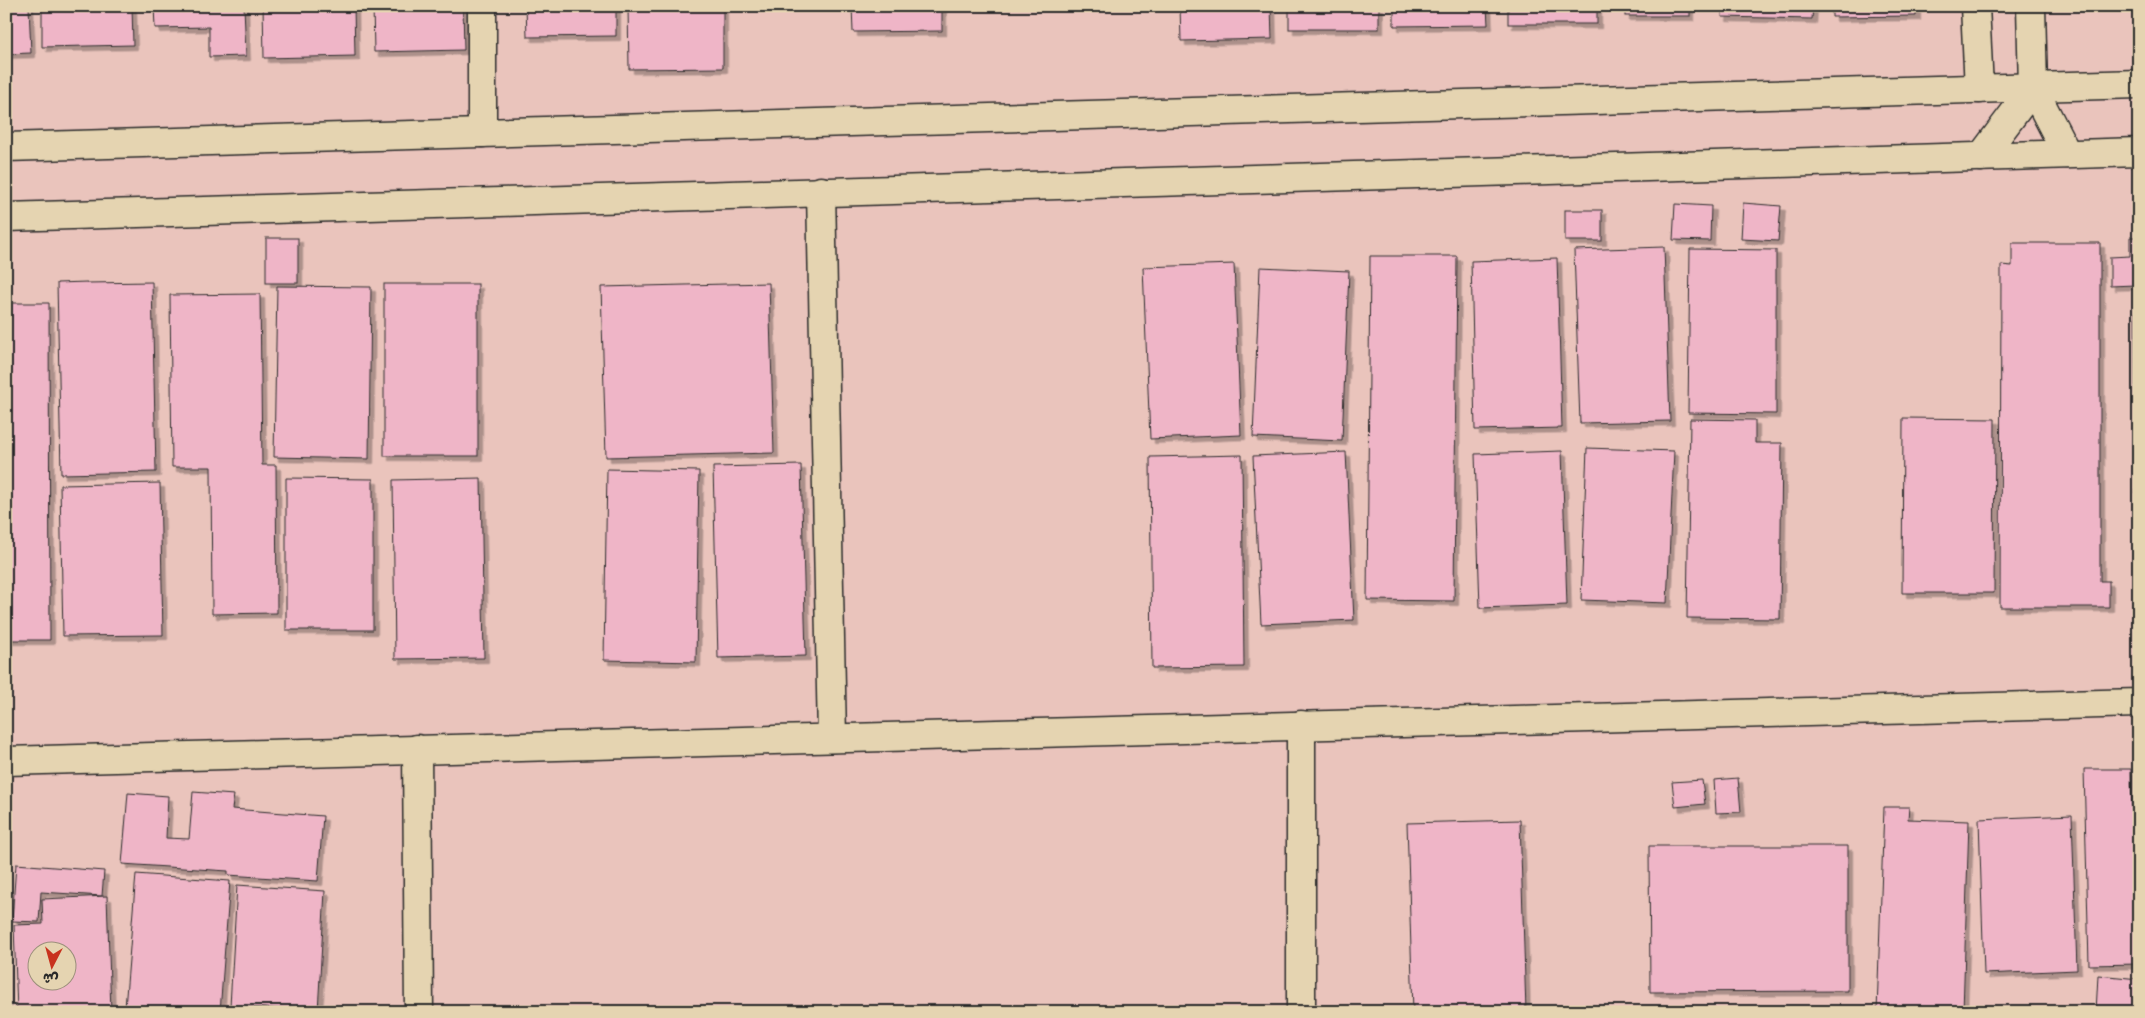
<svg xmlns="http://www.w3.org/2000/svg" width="2145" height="1018" viewBox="0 0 2145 1018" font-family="'Playpen Sans','Playpen Sans Arabic',sans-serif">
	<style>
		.built { fill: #eac4bc; fill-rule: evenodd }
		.building { fill: #efb5c7; stroke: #2b2b2b; fill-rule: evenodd; filter: url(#shadow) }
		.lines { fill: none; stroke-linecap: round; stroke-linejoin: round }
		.minor-casing { stroke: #2b2b2b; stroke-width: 31 }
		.minor { stroke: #e5d4b1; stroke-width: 28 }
	</style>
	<defs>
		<filter id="shadow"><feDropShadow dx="4.5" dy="4.5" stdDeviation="0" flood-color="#0004"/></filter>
	</defs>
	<rect width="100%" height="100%" fill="#e8cbb8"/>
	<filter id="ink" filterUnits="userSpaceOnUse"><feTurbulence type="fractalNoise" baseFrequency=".02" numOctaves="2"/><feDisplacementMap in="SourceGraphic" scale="10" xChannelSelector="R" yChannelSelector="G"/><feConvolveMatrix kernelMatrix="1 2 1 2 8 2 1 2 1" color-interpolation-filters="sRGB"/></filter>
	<g filter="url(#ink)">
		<path class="built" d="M6 6H2139V1012H6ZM38 950H68V980H38Z"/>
		<g class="building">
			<polygon points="6,6 29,6 31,53 6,54"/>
			<polygon points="42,6 132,6 133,45 42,47"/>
			<polygon points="154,6 244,6 246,56 209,57 209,27 155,28"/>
			<polygon points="263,6 354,6 355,56 264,58"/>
			<polygon points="373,6 463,6 464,50 374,52"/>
			<polygon points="526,6 616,6 616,36 527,37"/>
			<polygon points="628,6 723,6 723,68 629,69"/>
			<polygon points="852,6 942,6 942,31 853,32"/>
			<polygon points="1180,6 1271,6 1272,39 1181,41"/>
			<rect x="1289" y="6" width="90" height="23"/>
			<polygon points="1394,6 1487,6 1488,25 1394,26"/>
			<rect x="1508" y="6" width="89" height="18"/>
			<rect x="1625" y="6" width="65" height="10"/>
			<polygon points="1723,6 1813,6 1812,19 1722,17"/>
			<polygon points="1832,6 1916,6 1916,16 1832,17"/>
			<polygon points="1743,203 1781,206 1778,241 1741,239"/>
			<polygon points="1675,204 1711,206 1710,241 1673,240"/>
			<rect x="1565" y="210" width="37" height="31"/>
			<polygon points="2130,237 2139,237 2139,580 2136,580 2135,285 2110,286 2110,257 2130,256"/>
			<rect x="266" y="238" width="32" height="45"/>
			<polygon points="2012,243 2100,243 2100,581 2109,581 2109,607 2000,607 2001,265 2012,266"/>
			<polygon points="1664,247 1670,421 1580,423 1574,250"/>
			<polygon points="1690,249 1776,250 1776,414 1688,413"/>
			<polygon points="1370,256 1457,256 1454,601 1367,600"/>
			<polygon points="1557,258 1562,428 1475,430 1471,261"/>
			<polygon points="1234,264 1241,435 1150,439 1143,267"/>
			<polygon points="1260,267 1349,271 1342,441 1253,437"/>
			<polygon points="87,282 87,283 152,282 156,472 61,474 57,283"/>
			<polygon points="769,283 774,453 606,457 601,287"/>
			<rect x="384" y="284" width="94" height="172"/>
			<polygon points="277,286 371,287 369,459 274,457"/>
			<polygon points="260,294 262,465 276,465 277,613 212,614 211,467 172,467 170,295"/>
			<polygon points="6,303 49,303 50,640 6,640"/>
			<polygon points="1903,418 1995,419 1994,593 1902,593"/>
			<polygon points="1690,419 1755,420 1755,443 1782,443 1780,619 1687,618"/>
			<polygon points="1587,448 1674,451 1667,603 1581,600"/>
			<polygon points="1562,451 1567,605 1480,608 1475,454"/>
			<polygon points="1346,452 1354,620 1261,624 1253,456"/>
			<polygon points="1242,455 1244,667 1152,668 1150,457"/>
			<polygon points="801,465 806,656 718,658 713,467"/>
			<polygon points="607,469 699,471 696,662 604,660"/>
			<polygon points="286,478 373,479 373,630 286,630"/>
			<polygon points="481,478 484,658 395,659 393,480"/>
			<polygon points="160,483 163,635 63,636 60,485"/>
			<polygon points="2084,769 2131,769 2132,815 2139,815 2139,964 2089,965"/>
			<polygon points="1738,778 1741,812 1716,813 1714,780"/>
			<polygon points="1702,780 1705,804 1675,807 1672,782"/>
			<polygon points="193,792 234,795 232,809 323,816 318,881 228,875 228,871 122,864 128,793 168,796 166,838 189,839"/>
			<polygon points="1884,807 1909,807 1908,819 1969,821 1963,1012 1877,1012"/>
			<polygon points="2072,815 2077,970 1984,974 1979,819"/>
			<polygon points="1520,820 1526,1012 1413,1012 1407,823"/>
			<polygon points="1649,846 1848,846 1848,991 1650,992"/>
			<polygon points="16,864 104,871 102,896 41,892 39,922 12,921"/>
			<polygon points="136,874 230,881 220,1012 125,1008"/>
			<polygon points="237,885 325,891 318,1011 230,1006"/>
			<polygon points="6,891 7,1012 6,1012"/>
			<path d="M107 896 111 1012H17L14 925 43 924 42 899ZM38 950H68V980H38Z"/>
			<polygon points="2098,975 2139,979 2139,1012 2096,1012"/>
			<polygon points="1986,1006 2053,1012 1985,1012"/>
		</g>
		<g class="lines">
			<defs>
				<g id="minor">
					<polyline points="482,6 482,133"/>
					<polyline points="1975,6 1979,89"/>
					<polyline points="2031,6 2033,88"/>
					<polyline points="6,147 2139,84"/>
					<polyline points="1981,157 2033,88 2067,154"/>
					<polyline points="821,191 832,738"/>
					<polyline points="6,217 2139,152"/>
					<polyline points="417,749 419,1012"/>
					<polyline points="6,761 2139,703"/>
					<polyline points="1301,1012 1301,725"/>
				</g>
			</defs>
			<use href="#minor" class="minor-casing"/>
			<use href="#minor" class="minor"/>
		</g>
	</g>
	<rect width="2145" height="1018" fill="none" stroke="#e5d4b1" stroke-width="25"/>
	<rect x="12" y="12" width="2120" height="993" fill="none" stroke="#2b2b2b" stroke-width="2" filter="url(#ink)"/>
	<g transform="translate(52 966) rotate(186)"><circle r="24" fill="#e5d4b1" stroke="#9b907b"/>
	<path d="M0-4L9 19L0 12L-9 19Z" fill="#c8321e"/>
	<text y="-8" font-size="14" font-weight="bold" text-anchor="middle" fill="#2b2b2b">ش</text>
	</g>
</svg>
